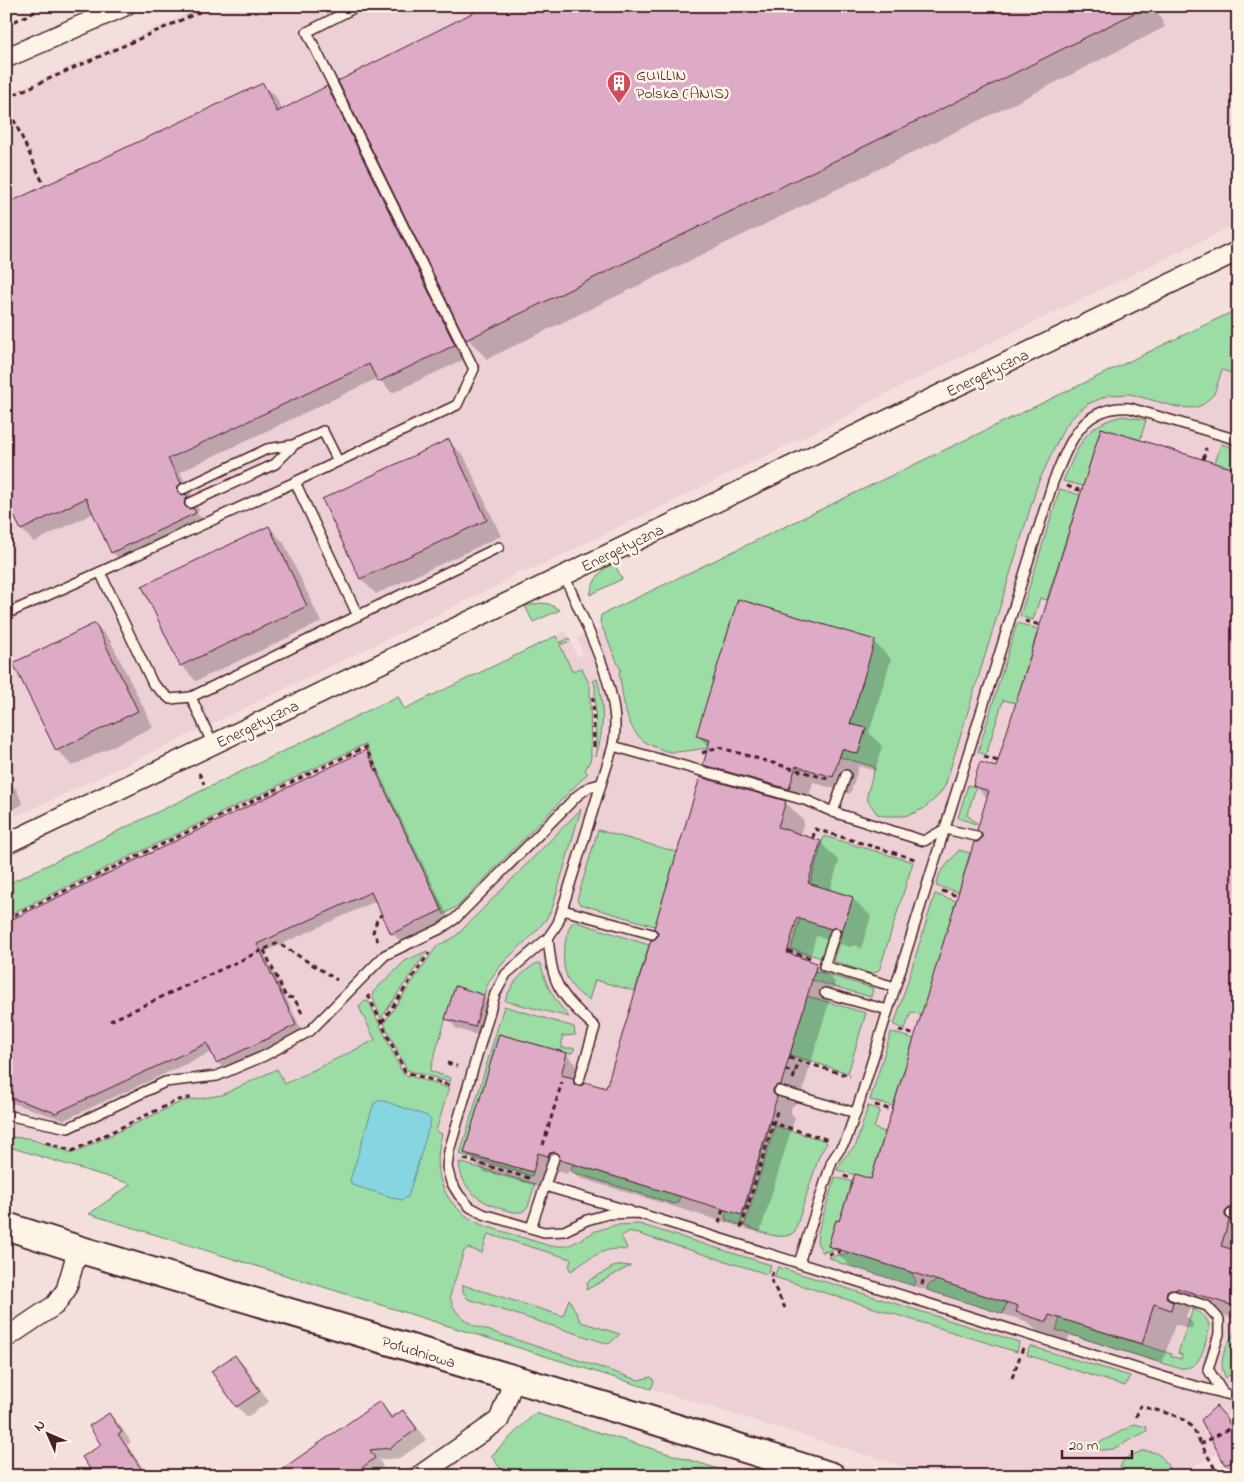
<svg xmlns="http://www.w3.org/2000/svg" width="1244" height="1482" viewBox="0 0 1244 1482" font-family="'Indie Flower',sans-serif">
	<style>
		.built { fill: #edcfd6 }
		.green { fill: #9cdca5; stroke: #737e68 }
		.water { fill: #86d6e1; stroke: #6e8d98 }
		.shadow { fill: #0003 }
		.building { fill: #deabc7; stroke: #4a1f2b }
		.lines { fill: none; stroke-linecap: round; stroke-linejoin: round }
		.lane-casing { stroke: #4a1f2b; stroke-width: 12 }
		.street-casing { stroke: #4a1f2b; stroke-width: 22 }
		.secondary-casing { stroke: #4a1f2b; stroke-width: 30 }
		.path { stroke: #4a1f2b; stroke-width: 3; stroke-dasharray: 5 4; stroke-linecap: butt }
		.lane { stroke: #fcf5e5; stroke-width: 9 }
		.street { stroke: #fcf5e5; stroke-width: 19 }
		.secondary { stroke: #fcf5e5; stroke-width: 26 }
		.labels { text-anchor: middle; stroke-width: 5; stroke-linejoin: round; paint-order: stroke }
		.poi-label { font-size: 16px; fill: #4a1f2b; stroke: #fcf5e5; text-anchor: start }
		.street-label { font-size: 16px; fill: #4a1f2b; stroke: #fcf5e5 }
	</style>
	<rect width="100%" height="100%" fill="#f3dfdc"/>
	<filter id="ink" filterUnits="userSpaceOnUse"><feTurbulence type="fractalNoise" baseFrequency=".02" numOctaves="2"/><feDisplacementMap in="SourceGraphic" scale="10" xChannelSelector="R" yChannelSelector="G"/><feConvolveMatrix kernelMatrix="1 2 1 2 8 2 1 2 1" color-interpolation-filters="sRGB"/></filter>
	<g filter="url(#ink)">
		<g class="built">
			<polygon points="205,6 1238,6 1238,223 858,407 859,410 537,567 517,572 502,583 174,742 6,821 6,95"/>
			<polygon points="1238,309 1238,1459 1225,1465 1218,1453 1176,1476 936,1476 433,1322 89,1214 131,1184 6,1146 6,885 398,696 404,709 566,631 577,656 583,653 577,638 602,628 600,622 601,615"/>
		</g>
		<g class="green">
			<path d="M1238 309V375L1222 370 1214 394 1202 405 1194 408 1177 407 1130 394 1109 395 1088 404 1078 412 1070 420 1063 430 1038 483 945 786 938 796 923 809 914 813 904 816H885L877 814 868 801 867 795 875 767 840 757 842 749 858 754 866 728 850 724 874 640 738 599 697 736 710 740 708 748C697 749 685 752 673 752 668 752 663 750 658 748 624 738 624 701 619 672L621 671 600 622 601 615Z"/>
			<path d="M1123 416 1146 420 1140 440 1101 428 1083 486 1063 481C1079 447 1082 425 1123 416Z"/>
			<polygon points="1221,444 1238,449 1238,470 1215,463"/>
			<polygon points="1060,489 1080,495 1047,600 1040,598 1033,620 1020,616"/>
			<path d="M614 563 622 579 590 595C593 580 600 570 614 563Z"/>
			<polygon points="541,603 549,604 560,610 533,622 525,606"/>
			<polygon points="1017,623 1038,629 1016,703 1003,700 986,755 978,752"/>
			<polygon points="556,636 560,643 569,638 570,641 560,645 572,671 582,668 590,686 591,757 590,761 585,770 588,773 458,906 444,914 377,775 380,773 365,744 6,916 6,885 398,696 404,709"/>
			<path d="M597 679C605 705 604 730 596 756L595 685 593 681Z"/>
			<polygon points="968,785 976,787 967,815 979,825 958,818"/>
			<path d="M581 809 552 909C538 937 509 951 492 977 488 982 486 989 484 995L455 987 430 1071 451 1078 450 1082 407 1070 384 1023 437 946 453 938 460 932Z"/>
			<polygon points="598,830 677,852 655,926 580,904 577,900"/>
			<path d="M824 836 913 862 880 968C877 973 874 974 868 973L833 961 853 897 825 888 814 923 831 929 822 958 791 949Z"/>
			<polygon points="959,850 970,853 959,892 936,886 940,873"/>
			<polygon points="935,894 956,901 922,1015 911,1012 905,1029 894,1025"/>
			<path d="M574 921 649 945 635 991 595 980 589 1000C564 987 560 963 566 939 568 932 569 926 574 921Z"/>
			<polygon points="427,951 381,1018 373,998 373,992 405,961"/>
			<path d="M537 963 541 964C545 986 555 1000 569 1017L505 1001C510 985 523 971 537 963Z"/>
			<polygon points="815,971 873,988 871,997 812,980"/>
			<polygon points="807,996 866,1013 848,1073 790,1055"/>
			<path d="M365 1001 369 1002 403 1074 449 1088 436 1131 442 1134C431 1174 443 1207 482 1225L550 1246H565L572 1244 596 1231 615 1225 639 1224 771 1265 767 1274 629 1231V1232L621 1236 627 1248 625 1250C604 1245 587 1261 571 1271L570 1270 569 1267 571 1259 488 1234 482 1253 468 1248 464 1251 450 1296C453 1312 462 1319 475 1326L638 1380 651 1377 654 1381 651 1389 89 1214 131 1184 6 1146V1137L27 1138 73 1153 183 1101 222 1095 277 1069 285 1084 375 1040 359 1007Z"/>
			<polygon points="504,1006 574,1027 575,1035 562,1036 562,1048 575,1048 572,1053 567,1053 499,1034 464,1153 533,1172 532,1176 460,1154"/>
			<polygon points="891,1032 914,1039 893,1106 870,1100"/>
			<polygon points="868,1106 880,1110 874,1128 885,1132 871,1179 837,1170 842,1160 856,1145"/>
			<polygon points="769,1124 770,1125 740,1225 726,1220 725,1217 727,1210"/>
			<path d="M775 1126 823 1140 827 1143 819 1156 795 1231C783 1244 759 1230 744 1226Z"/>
			<path d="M459 1162 535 1184 528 1207 522 1212C515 1213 509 1211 502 1209 478 1201 461 1189 459 1162Z"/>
			<polygon points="573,1164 680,1196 678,1203 674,1204 572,1172 571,1170"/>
			<polygon points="835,1177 852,1182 839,1221 836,1220 828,1246 838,1249 822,1252 817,1242 818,1232"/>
			<polygon points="851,1253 911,1272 916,1281 914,1286 840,1263 828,1257"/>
			<polygon points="621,1265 630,1266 586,1290 588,1282 590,1280 613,1267"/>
			<polygon points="778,1267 1019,1342 1017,1352 774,1277"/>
			<polygon points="938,1280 1007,1302 1003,1314 927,1290 928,1285"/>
			<polygon points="463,1285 563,1316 569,1299 581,1322 620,1334 609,1344 468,1299 463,1292"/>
			<path d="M1193 1309C1200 1312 1207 1317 1209 1325 1210 1330 1207 1336 1206 1341 1201 1357 1198 1370 1178 1368L1056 1330 1060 1318 1172 1354 1171 1356 1181 1359 1182 1355 1178 1353Z"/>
			<path d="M1238 1329V1381L1229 1375 1226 1378C1216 1362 1227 1341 1238 1329Z"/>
			<polygon points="1030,1346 1130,1376 1125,1386 1027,1355"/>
			<polygon points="535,1413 742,1476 506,1476 491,1456"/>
			<polygon points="1135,1424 1146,1427 1147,1431 1113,1449 1102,1450 1091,1447"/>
			<path d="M1142 1451C1162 1450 1165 1461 1173 1476H1119C1121 1456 1126 1458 1142 1451Z"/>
		</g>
		<polygon class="water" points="381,1100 427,1116 431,1120 408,1197 401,1200 352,1185 350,1180 374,1103"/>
		<g class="shadow">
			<polygon points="488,6 1155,6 1165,27 1017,102 487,359 468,339"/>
			<polygon points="263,85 276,97 282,110 327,88 339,100 467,358 392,393 378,378 180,472 192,496 190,500 198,508 199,510 197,514 206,522 125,564 112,552 94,513 34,542 22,530 6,498"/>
			<polygon points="448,441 464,456 501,536 376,594 361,579"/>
			<polygon points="1238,471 1238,1320 1198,1307 1197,1310 1191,1309 1188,1311 1186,1316 1193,1324 1192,1329 1175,1324 1162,1364 1070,1335 1067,1341 1038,1332 1028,1322 850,1266 829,1245 840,1222 871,1180 979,843 983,838 988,799 974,785 997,769"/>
			<polygon points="269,527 284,543 321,622 196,681 181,665"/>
			<polygon points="95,624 110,640 153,727 72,766 57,750"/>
			<polygon points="874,642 891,659 869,733 882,746 875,771 859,766 850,794 813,782 806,806 722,782 704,765 710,748 698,736"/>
			<polygon points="366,752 373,760 449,918 400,941 392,933 376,901 264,952 303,1033 225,1070 217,1062 212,1052 64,1120 6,1101 6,924"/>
			<polygon points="6,779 16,789 23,804 6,813"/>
			<polygon points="785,802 804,821 800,836 820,842 839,861 830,891 852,898 871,916 861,949 856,945 850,947 816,936 809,961 817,964 835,982 799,1103 796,1103 791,1108 791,1113 795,1117 760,1233 580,1178 572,1171 569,1171 567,1174 557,1171 551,1190 484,1172 466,1153 566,1054 585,1073 580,1090 607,1090 655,941"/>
			<polygon points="456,988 484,996 494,1007 485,1037 457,1029 447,1018"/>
			<polygon points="235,1356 245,1366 269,1402 247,1417 237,1407 213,1371"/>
			<polygon points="380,1403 394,1418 403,1411 413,1421 426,1440 400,1458 379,1460 383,1466 373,1476 274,1476"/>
			<polygon points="1216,1408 1230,1422 1238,1437 1238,1466 1231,1469 1226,1465 1202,1420"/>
			<polygon points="108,1414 119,1424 131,1442 127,1445 148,1476 96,1476"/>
		</g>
		<g class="building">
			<polygon points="486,6 1148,6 997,82 466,340 338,81"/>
			<polygon points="263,83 277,112 327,86 455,345 378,382 369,364 168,459 181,483 177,488 178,492 182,495 186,494 188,497 184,502 185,506 189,509 193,508 196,513 111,553 86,498 21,530 6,500 6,204"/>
			<polygon points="1101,428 1238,470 1238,1191 1233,1208 1229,1208 1225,1212 1225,1216 1229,1220 1221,1246 1238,1251 1238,1295 1234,1306 1177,1288 1177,1290 1170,1289 1167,1291 1166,1296 1168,1300 1173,1302 1171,1310 1154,1304 1142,1344 1049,1315 1047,1322 1016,1312 1018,1306 828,1246 836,1220 839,1221 855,1174 871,1179 974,842 978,842 982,838 982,834 977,830 989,791 973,786 976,774 980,762 996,767"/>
			<polygon points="449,439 487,520 360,579 322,499"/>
			<polygon points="269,526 307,606 180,666 142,586"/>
			<polygon points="738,599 875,640 850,724 866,728 858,754 842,749 833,777 796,766 789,789 703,765 710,740 696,736"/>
			<polygon points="95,623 138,711 56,751 13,663"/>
			<polygon points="366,750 442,910 391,934 371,892 257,944 296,1025 216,1063 207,1043 56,1113 6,1096 6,922"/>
			<polygon points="700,777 786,801 778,827 821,841 808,883 853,897 842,932 836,927 831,929 797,918 787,953 817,963 781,1085 777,1085 773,1089 773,1093 777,1097 742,1215 560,1160 559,1154 555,1152 550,1153 548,1156 538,1153 533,1172 464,1153 499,1034 567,1053 561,1075 573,1078 574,1084 578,1086 583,1085 585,1082 606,1088 651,940 654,940 658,936 658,932 654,928"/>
			<polygon points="455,986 484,995 475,1027 445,1019"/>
			<polygon points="235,1355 260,1391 236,1407 211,1371"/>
			<polygon points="380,1401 391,1418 403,1410 417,1429 390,1448 370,1450 375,1458 351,1476 272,1476"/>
			<polygon points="1216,1406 1225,1416 1238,1439 1238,1459 1225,1465 1201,1420"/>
			<polygon points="109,1413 122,1432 118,1434 146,1476 95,1476 82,1457 101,1445 89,1426"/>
		</g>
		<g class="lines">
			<defs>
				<g id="lane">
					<polyline points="295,482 358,616"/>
					<polyline points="183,489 267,449 293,445 323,431 338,461"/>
					<polyline points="190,503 275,464 293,446"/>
					<polyline points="100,572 153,684 170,699 191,697 213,745"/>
					<path d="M564 575C582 618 616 681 615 727 615 733 614 740 613 746L558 923 548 938 506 974 495 994 449 1151 447 1167 451 1182 459 1195 470 1207 483 1214 544 1232 564 1231 587 1220 608 1214 638 1213 1180 1382 1238 1397"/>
					<polyline points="6,614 100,572 295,482 457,405 474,369 307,32 358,6"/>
					<polyline points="191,697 499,547"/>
					<polyline points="613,746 808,801 833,812 924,841 945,829 976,836"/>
					<polyline points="833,812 846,775"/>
					<polyline points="563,910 652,934"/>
					<polyline points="835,933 824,966 895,987"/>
					<path d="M548 938C550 954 551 971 558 985 566 1001 582 1015 595 1027L579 1080"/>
					<polyline points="825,993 888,1010"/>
					<polyline points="779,1091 856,1113"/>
					<polyline points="6,1115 68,1128 165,1082 217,1076 264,1056 310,1031 385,955 440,929 455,919 578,795 589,787 600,784"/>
					<polyline points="545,1186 630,1211"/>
					<polyline points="1231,1214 1238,1216"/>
					<polyline points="531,1228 554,1158"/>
					<path d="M799 1263 832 1161 846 1140 860 1100 1053 482C1069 444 1081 405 1130 408L1238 440"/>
					<polyline points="1172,1295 1207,1306 1219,1319 1219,1334 1208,1369 1223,1393"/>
				</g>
				<g id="street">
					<polyline points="6,58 125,6"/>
					<polyline points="6,844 1238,251"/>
					<polyline points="6,1338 55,1305 66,1290 78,1249"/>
					<polyline points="419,1476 499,1420 514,1380"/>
				</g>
				<polyline id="secondary" points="6,1226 78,1249 616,1409 832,1476"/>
			</defs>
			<use href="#lane" class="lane-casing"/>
			<use href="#street" class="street-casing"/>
			<use href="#secondary" class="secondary-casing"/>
			<g class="path">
				<polyline points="6,25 48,6"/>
				<polyline points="6,98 213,6"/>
				<polyline points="6,103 44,185"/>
				<polyline points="1203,459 1206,450 1205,448"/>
				<polyline points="1067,486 1082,491"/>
				<polyline points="1025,621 1040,625"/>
				<polyline points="593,697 594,749"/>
				<polyline points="702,753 718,747 828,779"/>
				<polyline points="984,757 998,761"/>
				<polyline points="199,773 204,784"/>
				<polyline points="813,838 815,829 918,860"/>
				<polyline points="942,891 958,896"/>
				<polyline points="6,919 365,747 378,772"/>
				<polyline points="378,941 373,932 378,917 382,915"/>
				<polyline points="264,950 286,997 294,998 303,1015"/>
				<polyline points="788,951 811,958"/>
				<polyline points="368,995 405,1072 452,1086"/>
				<polyline points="110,1021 278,943 337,980"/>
				<polyline points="382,1022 429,953"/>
				<polyline points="899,1030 915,1035"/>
				<polyline points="789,1058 850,1076"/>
				<polyline points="447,1063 457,1066"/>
				<polyline points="785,1070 795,1072"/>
				<polyline points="793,1079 799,1061"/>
				<polyline points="875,1105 892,1110"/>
				<polyline points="770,1122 829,1140"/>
				<polyline points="46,1142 72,1151 178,1100 194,1097"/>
				<polyline points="543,1145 562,1082"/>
				<polyline points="464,1159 532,1179"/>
				<polyline points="844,1176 853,1179"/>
				<polyline points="719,1223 723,1209"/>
				<polyline points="741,1228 778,1108"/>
				<polyline points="828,1254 839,1252 840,1250"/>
				<polyline points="773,1272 770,1278 785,1308"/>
				<polyline points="922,1285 924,1276"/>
				<polyline points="1012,1378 1023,1348"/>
				<polyline points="1232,1412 1238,1421"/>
				<path d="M1136 1417 1140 1406C1153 1410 1174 1413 1185 1421 1193 1426 1197 1436 1201 1444"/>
				<polyline points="1219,1476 1201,1444 1238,1424"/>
				<polyline points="1224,1476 1238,1469"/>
			</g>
			<use href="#lane" class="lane"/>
			<use href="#street" class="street"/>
			<use href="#secondary" class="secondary"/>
		</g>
	</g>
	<defs>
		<symbol id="building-pin" viewBox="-11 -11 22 30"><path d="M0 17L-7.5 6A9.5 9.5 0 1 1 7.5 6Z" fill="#d1495b" stroke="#fcf5e5"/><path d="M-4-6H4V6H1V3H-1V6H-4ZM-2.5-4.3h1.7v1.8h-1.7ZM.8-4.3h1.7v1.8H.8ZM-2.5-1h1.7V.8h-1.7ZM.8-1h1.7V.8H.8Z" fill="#fff"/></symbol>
	</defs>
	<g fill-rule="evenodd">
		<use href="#building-pin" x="605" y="69" width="28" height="38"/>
	</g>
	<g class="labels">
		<g class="poi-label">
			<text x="636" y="80">GUILLIN<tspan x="636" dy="18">Polska (ANIS)</tspan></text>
		</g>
		<g class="street-label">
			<text transform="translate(987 372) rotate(-26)" y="6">Energetyczna</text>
			<text transform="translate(622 547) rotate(-26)" y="6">Energetyczna</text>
			<text transform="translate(257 723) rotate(-26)" y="6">Energetyczna</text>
			<text transform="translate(419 1351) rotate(17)" y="6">Południowa</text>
		</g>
	</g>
	<rect width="1244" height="1482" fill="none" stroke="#fcf5e5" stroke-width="25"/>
	<rect x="12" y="12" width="1219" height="1457" fill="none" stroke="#4a1f2b" stroke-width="2" filter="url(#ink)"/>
	<g transform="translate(48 1434) rotate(315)" stroke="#fcf5e5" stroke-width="4" paint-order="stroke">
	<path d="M0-4L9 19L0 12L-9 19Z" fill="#4a1f2b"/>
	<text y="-8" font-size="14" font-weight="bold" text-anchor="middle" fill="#4a1f2b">N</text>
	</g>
	<path d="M1062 1450v8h70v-8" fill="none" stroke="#4a1f2b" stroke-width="2.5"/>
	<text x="1069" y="1450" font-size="15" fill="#4a1f2b" stroke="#fcf5e5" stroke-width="4" paint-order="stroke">20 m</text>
</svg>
